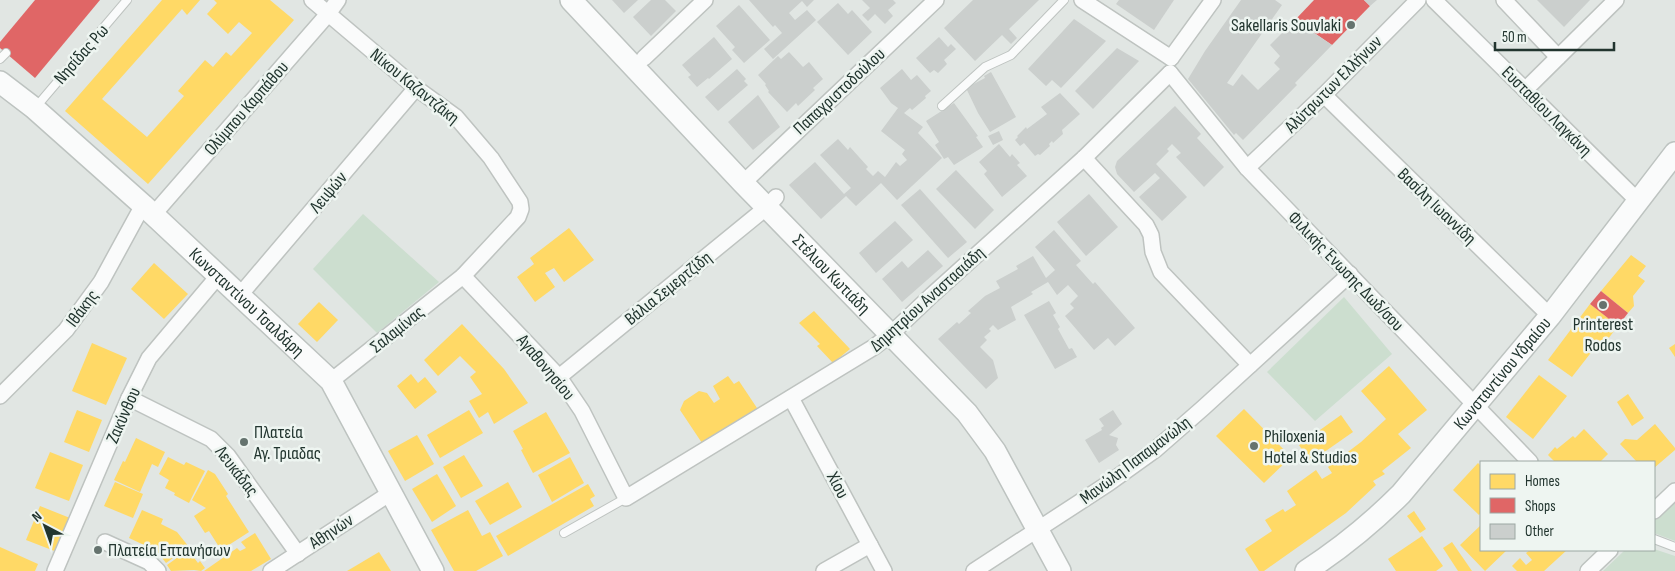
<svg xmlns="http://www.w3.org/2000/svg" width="1675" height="571" viewBox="0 0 1675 571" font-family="'Sofia Sans Condensed',sans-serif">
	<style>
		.green { fill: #ccdecf }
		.homes { fill: #ffd966 }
		.shops { fill: #e06666 }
		.building { fill: #cbcfcd }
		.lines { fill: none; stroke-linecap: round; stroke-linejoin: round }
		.lane-casing { stroke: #bec3c0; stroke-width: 10 }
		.street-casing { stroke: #bec3c0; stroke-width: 18 }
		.secondary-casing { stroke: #bdc3c0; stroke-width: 24 }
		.lane { stroke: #fafbfb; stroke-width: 8 }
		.street { stroke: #fafbfb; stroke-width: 15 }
		.secondary { stroke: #fafbfb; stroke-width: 21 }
		.poi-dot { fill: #65736e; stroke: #eef5f1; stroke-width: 2 }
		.labels { text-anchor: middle; stroke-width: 5; stroke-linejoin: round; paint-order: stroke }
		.poi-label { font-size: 18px; fill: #22352f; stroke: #eef5f1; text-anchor: start }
		.street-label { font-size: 18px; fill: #22352f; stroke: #eef5f1 }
	</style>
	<rect width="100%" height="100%" fill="#e1e6e3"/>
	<g class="green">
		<polygon points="363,214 439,282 377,333 313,269"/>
		<polygon points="1344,297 1392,354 1315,421 1267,372"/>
		<polygon points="1675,496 1675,541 1654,533 1654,514"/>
		<polygon points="1654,549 1675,556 1675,571 1603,571 1625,550"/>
	</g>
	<g class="homes">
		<polygon points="162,0 200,0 187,15 182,9 102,99 147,137 184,96 178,91 205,60 213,67 226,52 231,56 252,33 239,22 228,34 207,14 217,3 214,0 270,0 294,20 148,184 65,111"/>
		<polygon points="569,228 594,260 564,282 554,268 545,273 555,287 535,302 517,277 534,264 530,258"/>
		<polygon points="1631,255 1646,266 1638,276 1645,281 1633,296 1634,306 1628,313 1601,291"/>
		<polygon points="154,263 188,294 164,319 131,289"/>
		<polygon points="319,302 338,320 317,342 298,324"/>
		<polygon points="1590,304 1618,326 1597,353 1593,350 1572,377 1548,360"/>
		<polygon points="814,311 850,349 833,363 817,346 820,344 799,323"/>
		<polygon points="462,324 504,369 528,403 494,424 488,412 479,418 469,401 482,394 470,377 476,372 460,356 438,376 424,360"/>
		<polygon points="92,343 127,358 106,405 72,391"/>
		<polygon points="1675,344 1675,357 1669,348"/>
		<polygon points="1389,366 1427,410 1398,434 1411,448 1382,471 1385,474 1373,481 1376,485 1346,513 1264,571 1259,571 1245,549 1272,531 1265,520 1283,509 1285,512 1296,505 1287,491 1316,470 1322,479 1332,473 1328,467 1361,442 1386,419 1361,391"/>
		<polygon points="411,374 418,383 425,377 437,392 415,409 397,386"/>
		<polygon points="1539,375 1567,396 1533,439 1506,417"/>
		<polygon points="728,376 734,384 739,381 759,411 702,443 680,410 684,401 699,391 707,393 714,403 720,399 713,386"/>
		<polygon points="1628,394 1644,418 1632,426 1617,402"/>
		<polygon points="1244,409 1291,457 1264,483 1216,436"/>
		<polygon points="77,410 102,420 89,452 64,442"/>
		<polygon points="469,410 483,433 440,458 427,435"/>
		<polygon points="546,412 570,453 533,473 521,450 523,449 513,431"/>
		<polygon points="1341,415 1353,432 1310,462 1299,445"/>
		<polygon points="1655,424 1675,448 1675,450 1654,468 1654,462 1637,462 1620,444 1625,439 1637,440"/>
		<polygon points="1584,429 1608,454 1600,462 1555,462 1548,455 1555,447 1557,449 1573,436 1575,438"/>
		<polygon points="417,435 434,464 405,481 388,451"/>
		<polygon points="136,438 165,452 158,467 152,464 140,492 114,480 123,461 125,462"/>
		<polygon points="50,452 83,465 69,501 35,488"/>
		<polygon points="464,455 483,486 461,498 443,467"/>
		<polygon points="168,457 184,465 186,462 205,471 189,503 174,495 175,493 165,488 169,480 159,474"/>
		<polygon points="570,457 584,483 552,502 538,475"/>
		<polygon points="1478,463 1481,466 1481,512 1479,515 1453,490"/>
		<polygon points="208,470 215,474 228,494 226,496 249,532 221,550 209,531 205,533 194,516 206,508 192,500"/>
		<polygon points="437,474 456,506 432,522 412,489"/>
		<polygon points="115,482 143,494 133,518 104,506"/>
		<polygon points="508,482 522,507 490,525 475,501"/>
		<polygon points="588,484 595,496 590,499 594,506 508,556 496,536"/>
		<polygon points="40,506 70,518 57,552 26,540"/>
		<polygon points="142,510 163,519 161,524 177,532 189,547 166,563 157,551 129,538"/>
		<polygon points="468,510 482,536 490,532 503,556 476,571 454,571 431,530"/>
		<polygon points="1414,511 1426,529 1420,533 1407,516"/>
		<polygon points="1481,525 1481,550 1507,550 1485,571 1460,545"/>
		<polygon points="255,533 271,559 251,571 204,571 237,548 240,551 246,548 241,542"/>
		<polygon points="1422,536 1443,566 1436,571 1396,571 1388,559"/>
		<polygon points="1452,542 1472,571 1458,571 1443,548"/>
		<polygon points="0,547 38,564 35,571 0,571"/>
		<polygon points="188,550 198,563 200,561 205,568 201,571 194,570 171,571 167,565"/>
		<polygon points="1530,550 1567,550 1544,571 1517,571 1512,566 1520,558 1526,565 1532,560 1526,553"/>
		<polygon points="379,552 391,571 347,571"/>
	</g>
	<g class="shops">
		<polygon points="35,0 100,0 35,78 0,48 0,42"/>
		<polygon points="1314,0 1364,0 1370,6 1332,45 1295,20"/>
		<polygon points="1601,291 1628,313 1618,326 1590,304"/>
	</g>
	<g class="building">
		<polygon points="612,0 638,0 624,13"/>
		<polygon points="651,0 665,0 676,11 651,36 633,17"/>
		<polygon points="749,0 814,0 807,7 802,1 789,13 795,20 807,10 816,20 773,59 764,49 782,33 775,25 773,27"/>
		<polygon points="862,0 893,0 896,3 888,10 893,16 885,24 875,14 868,21 862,15 870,8"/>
		<polygon points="973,0 1039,0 1009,29 1017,38 1011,44 1002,35 975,61 944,28"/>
		<polygon points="1119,0 1174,0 1154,30 1116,4"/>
		<polygon points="1241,0 1275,0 1282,5 1227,83 1233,86 1242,74 1258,90 1280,69 1274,63 1280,56 1270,45 1292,23 1303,33 1307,28 1332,45 1295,83 1297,85 1243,140 1236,133 1234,135 1188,79 1205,51"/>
		<polygon points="1364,0 1377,0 1370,6"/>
		<polygon points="1537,0 1590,0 1564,27"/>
		<polygon points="838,3 848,14 852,10 872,32 848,55 817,22"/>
		<polygon points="739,5 770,40 744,63 732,50 735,47 716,26"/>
		<polygon points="1074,19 1106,41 1061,88 1052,80 1046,86 1028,69"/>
		<polygon points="714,37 732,59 709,79 708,78 697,87 688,77 691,75 682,65"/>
		<polygon points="939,37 948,47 951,44 956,49 944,60 947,64 938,73 934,70 930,73 916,58"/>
		<polygon points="1117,48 1139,61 1093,109 1075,91"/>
		<polygon points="789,52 803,67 809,62 823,79 813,88 815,90 798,106 796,103 787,112 768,92 769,91 765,85 766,84 758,75 778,56 781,59"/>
		<polygon points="737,69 746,79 744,81 748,85 718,111 705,97"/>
		<polygon points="902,69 911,80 917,75 931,91 925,96 926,98 912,110 910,108 904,113 923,127 918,133 942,158 897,200 881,183 856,206 846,196 821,219 789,185 815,162 844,194 851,188 820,155 838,139 848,150 850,147 868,167 866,169 873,176 878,171 885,177 896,162 900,166 907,160 902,154 905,150 881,131 898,108 891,103 880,88"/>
		<polygon points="991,72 1016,117 990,132 978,113 966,88 985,78 984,76"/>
		<polygon points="1060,93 1080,114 1062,130 1063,134 1053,143 1052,141 1049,144 1050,146 1040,155 1038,154 1035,156 1024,143 1020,146 1015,140 1018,137 1017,136 1026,127 1027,129 1047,114 1041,107"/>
		<polygon points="758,95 780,127 753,150 728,122"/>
		<polygon points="954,103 978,136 976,137 983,147 954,165 948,157 944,159 935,145 939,142 926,121"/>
		<polygon points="1175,106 1201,134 1197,138 1224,167 1204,187 1176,157 1181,153 1172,144 1167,149 1169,151 1156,164 1187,197 1162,221 1139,197 1160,178 1155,173 1134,192 1117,174 1115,167 1117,161"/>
		<polygon points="999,131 1003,140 993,145 988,136"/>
		<polygon points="999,144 1010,157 1012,154 1020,163 1017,165 1027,176 1002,197 984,174 987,171 979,162"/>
		<polygon points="956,170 994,210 975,229 936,189"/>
		<polygon points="920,189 967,242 948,258 901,205"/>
		<polygon points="1089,194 1118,227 1086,256 1057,222"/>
		<polygon points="895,221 913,240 876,273 859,253"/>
		<polygon points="1054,230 1081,261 1076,265 1093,284 1095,282 1135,328 1115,346 1108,338 1094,350 1065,316 1074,308 1070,304 1078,296 1068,285 1057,295 1048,282 1031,292 1033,294 1011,307 1016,320 998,330 993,325 989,329 991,331 984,337 987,340 980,347 993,360 998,378 986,389 938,339 957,322 959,324 971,313 968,311 985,296 1000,288 996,281 1018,269 1016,266 1033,256 1046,278 1055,270 1035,247"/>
		<polygon points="928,250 943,266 902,302 882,279 902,261 908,268"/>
		<polygon points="1049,301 1056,313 1053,315 1060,327 1058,329 1069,349 1072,348 1077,357 1055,369 1024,315"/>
		<polygon points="1113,410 1122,424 1109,435 1118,438 1116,445 1119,450 1099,463 1085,440 1102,430 1101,428 1104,426 1099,419"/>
	</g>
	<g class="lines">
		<defs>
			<g id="lane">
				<polyline points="0,59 6,53"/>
				<polyline points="942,106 985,67 1011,55 1064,0"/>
				<polyline points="36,107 127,0"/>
				<polyline points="564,533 626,498"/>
				<polyline points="1654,539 1675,547"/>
			</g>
			<g id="street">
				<polyline points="312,0 416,88 456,117 491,158 520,202 521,209 518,217 463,276 331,381"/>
				<polyline points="1082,0 1171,58"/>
				<polyline points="1434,0 1638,201"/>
				<polyline points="1504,0 1558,57"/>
				<polyline points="644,58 705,0"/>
				<polyline points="1171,58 1213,0"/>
				<polyline points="1170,73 1247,168 1530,462"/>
				<polyline points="1525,90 1616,0"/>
				<polyline points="1324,95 1550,316"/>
				<polyline points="1084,158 1146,225 1151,235 1153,252 1161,272 1250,365"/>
				<polyline points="1247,168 1324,95 1418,0"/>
				<polyline points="743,183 936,0"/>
				<polyline points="153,215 328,14 338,0"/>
				<polyline points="463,276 559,377 582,411 626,498 874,347 891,334 932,295 1084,158 1170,73"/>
				<polyline points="240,295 416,88"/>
				<polyline points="559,377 767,207 776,197"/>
				<polyline points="0,396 66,330 101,282 143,205"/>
				<polyline points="129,398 211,439 228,456 298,554"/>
				<polyline points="791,398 884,571"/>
				<polyline points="1654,511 1675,491"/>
				<polyline points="105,542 149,562 158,571"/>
				<polyline points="55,571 129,398 149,358 219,275"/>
				<polyline points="271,571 392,492"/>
				<polyline points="824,571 870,545"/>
				<polyline points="974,571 1109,483 1155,450 1203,408 1350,274"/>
				<polyline points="1588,571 1610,550"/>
			</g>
			<g id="secondary">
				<path id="s1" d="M571 0 743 183 967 413 995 451 1060 571"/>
				<path id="s2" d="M0 82 34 108 143 205 331 381 433 571"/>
				<path id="s3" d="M1306 571C1340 549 1372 523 1401 494L1550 316 1675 153"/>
			</g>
		</defs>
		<use href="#lane" class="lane-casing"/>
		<use href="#street" class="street-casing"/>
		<use href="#secondary" class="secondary-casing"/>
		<use href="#lane" class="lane"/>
		<use href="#street" class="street"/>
		<use href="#secondary" class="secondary"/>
	</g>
	<g class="poi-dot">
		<circle cx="1351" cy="25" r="5"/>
		<circle cx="1603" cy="305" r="5"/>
		<circle cx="244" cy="442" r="5"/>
		<circle cx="1254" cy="446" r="5"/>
		<circle cx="98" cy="550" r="5"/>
	</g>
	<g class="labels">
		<g class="poi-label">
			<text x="1341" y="31" text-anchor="end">Sakellaris Souvlaki</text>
			<text x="1603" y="330" text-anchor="middle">Printerest<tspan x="1603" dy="21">Rodos</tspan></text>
			<text x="254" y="438">Πλατεία<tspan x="254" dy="21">Αγ. Τριαδας</tspan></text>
			<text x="1264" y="442">Philoxenia<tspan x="1264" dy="21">Hotel &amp; Studios</tspan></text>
			<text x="108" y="556">Πλατεία Επτανήσων</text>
		</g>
		<g class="street-label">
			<text transform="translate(81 54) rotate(-49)" y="6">Νησίδας Ρω</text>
			<text transform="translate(1333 84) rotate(-45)" y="6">Αλύτρωτων Ελλήνων</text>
			<text transform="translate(415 86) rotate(39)" y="6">Νίκου Καζαντζάκη</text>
			<text transform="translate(839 91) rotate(-43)" y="6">Παπαχριστοδούλου</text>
			<text transform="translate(246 108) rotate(-49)" y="6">Ολύμπου Καρπάθου</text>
			<text transform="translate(1547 111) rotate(45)" y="6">Ευσταθίου Λαγκάνη</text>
			<text transform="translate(328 192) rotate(-50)" y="6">Λειψών</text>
			<text transform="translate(1437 206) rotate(44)" y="6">Βασίλη Ιωαννίδη</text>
			<text transform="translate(1346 271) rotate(46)" y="6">Φιλικής Ένωσης Δωδ/σου</text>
			<text dy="6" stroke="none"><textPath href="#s1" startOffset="378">Στέλιου Κωτιάδη</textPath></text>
			<text transform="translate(668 288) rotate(-39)" y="6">Βάλια Σεμερτζίδη</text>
			<text transform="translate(927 299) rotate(-42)" y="6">Δημητρίου Αναστασιάδη</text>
			<text dy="6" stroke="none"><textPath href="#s2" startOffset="331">Κωνσταντίνου Τσαλδάρη</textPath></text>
			<text transform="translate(82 308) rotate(-53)" y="6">Ιθάκης</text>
			<text transform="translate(397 329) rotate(-39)" y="6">Σαλαμίνας</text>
			<text transform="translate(546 367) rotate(50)" y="6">Αγαθονησίου</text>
			<text dy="6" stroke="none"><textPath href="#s3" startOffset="280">Κωνσταντίνου Υδραίου</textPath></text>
			<text transform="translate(123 415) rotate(-66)" y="6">Ζακύνθου</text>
			<text transform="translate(1135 460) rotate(-37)" y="6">Μανώλη Παπαμανώλη</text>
			<text transform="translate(237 471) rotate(52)" y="6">Λευκάδας</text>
			<text transform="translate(838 485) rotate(62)" y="6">Χίου</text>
			<text transform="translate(331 531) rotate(-33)" y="6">Αθηνών</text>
		</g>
	</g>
	<rect x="1480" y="461" width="175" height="90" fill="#eef5f1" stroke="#9ca8a3"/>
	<rect x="1490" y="474" width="25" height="15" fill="#ffd966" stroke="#9ca8a3"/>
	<text x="1525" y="486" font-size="15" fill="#22352f">Homes</text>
	<rect x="1490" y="498" width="25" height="15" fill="#e06666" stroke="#9ca8a3"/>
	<text x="1525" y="511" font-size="15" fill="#22352f">Shops</text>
	<rect x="1490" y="524" width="25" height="15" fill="#cbcfcd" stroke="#9ca8a3"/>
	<text x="1525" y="536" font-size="15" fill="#22352f">Other</text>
	<g transform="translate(45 526) rotate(319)" stroke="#eef5f1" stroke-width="4" paint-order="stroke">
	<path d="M0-4L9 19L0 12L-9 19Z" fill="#22352f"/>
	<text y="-8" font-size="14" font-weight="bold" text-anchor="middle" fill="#22352f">N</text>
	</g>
	<path d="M1495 42v8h119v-8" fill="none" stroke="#22352f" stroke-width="2.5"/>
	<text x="1502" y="42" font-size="15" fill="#22352f" stroke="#eef5f1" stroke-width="4" paint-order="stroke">50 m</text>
</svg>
